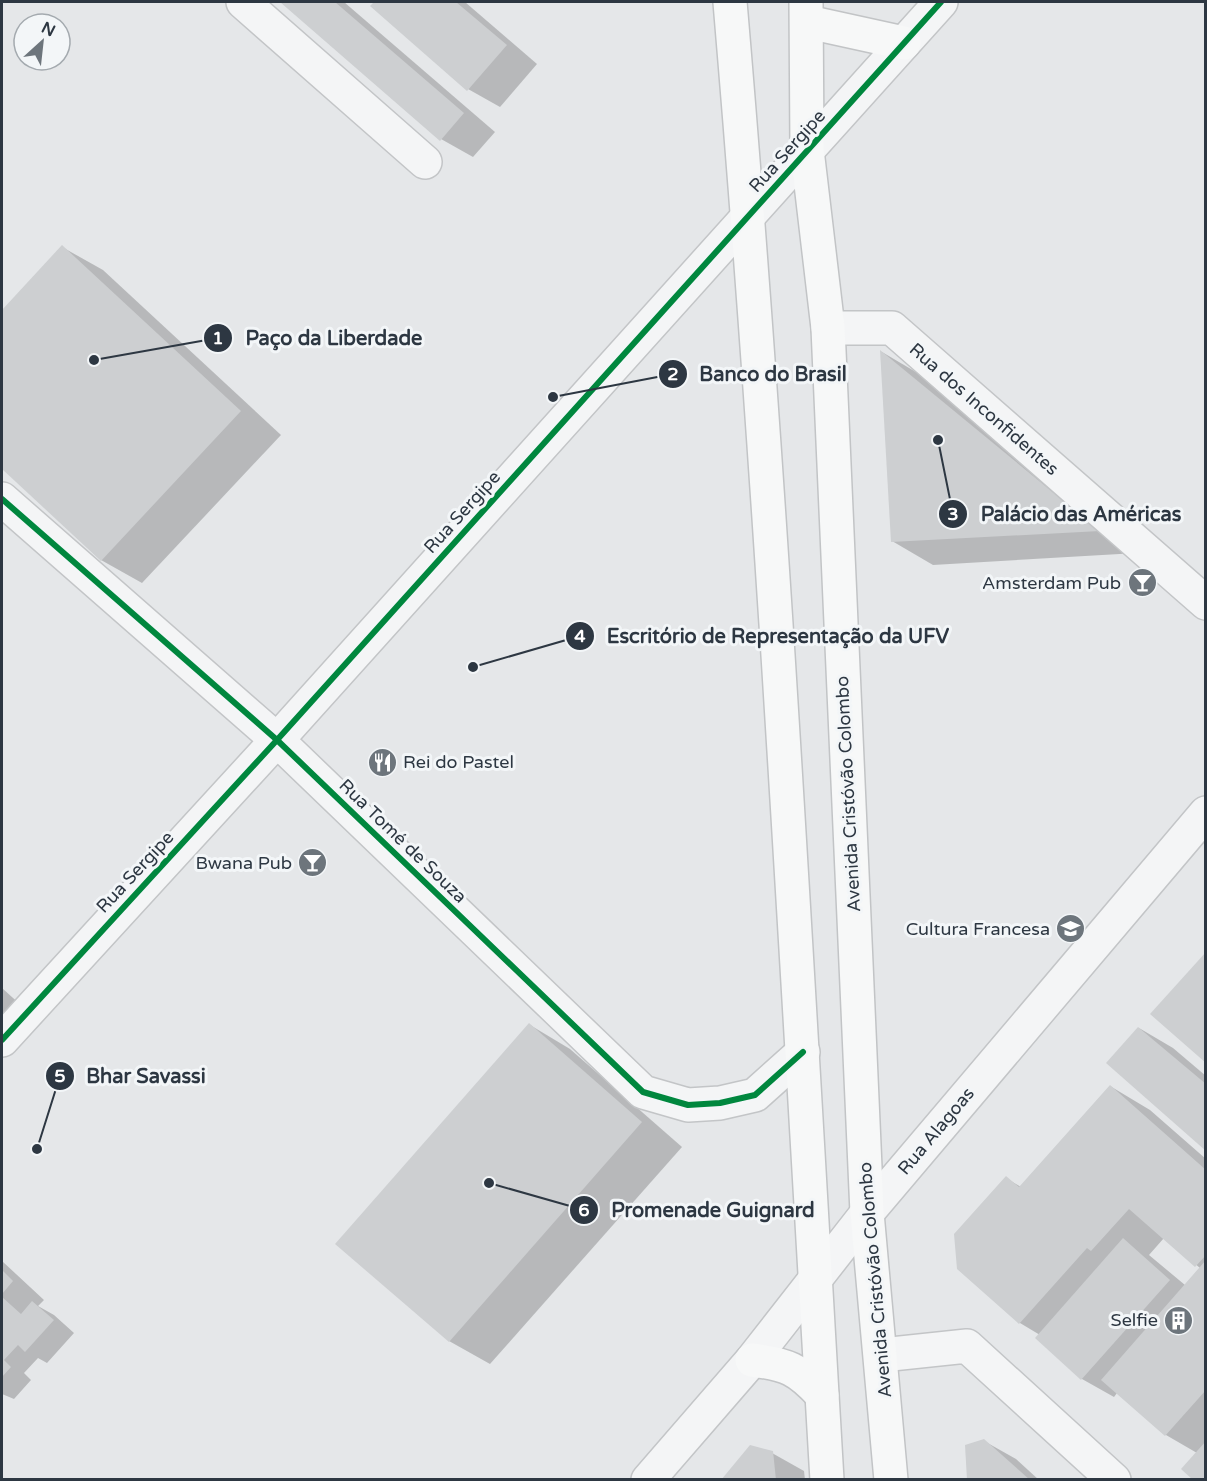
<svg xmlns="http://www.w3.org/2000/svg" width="1207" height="1481" viewBox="0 0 1207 1481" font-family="'Varela Round',sans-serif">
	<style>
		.shadow { fill: #0003; fill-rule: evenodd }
		.building { fill: #cdcfd1 }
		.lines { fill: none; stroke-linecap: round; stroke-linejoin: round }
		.minor-casing { stroke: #c3c5c7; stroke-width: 36 }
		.major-casing { stroke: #c2c4c6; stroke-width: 36 }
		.minor { stroke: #f4f5f6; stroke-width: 33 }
		.major { stroke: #f7f8f8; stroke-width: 33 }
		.cycleway-casing { stroke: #f3f6f8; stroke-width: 10 }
		.cycleway { stroke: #00873e; stroke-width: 6 }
		.labels { text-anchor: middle; stroke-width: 6; stroke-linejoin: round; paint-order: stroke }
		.street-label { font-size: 18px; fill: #2d3742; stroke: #f3f6f8 }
		.poi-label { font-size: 18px; fill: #2d3742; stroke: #f3f6f8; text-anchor: end }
		.leader { fill: none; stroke: #2d3742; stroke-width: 2 }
		.callout-dot { fill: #2d3742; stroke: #f3f6f8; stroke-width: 2 }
		.mark-label { font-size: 18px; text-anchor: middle; font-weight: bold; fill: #fff }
		.callout-label { font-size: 20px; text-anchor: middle; font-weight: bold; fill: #2d3742; stroke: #f3f6f8; stroke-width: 6; stroke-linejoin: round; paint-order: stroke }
	</style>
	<rect width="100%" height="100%" fill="#e5e7e9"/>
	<g class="shadow">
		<polygon points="282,2 344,2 495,132 473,157 441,139"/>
		<polygon points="376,2 465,2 537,64 500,107 468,89 372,6"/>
		<polygon points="62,247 103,270 281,435 142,583 101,560 2,467 2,312"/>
		<polygon points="882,352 921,375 1137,553 933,565 892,541"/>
		<polygon points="2,988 23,1007 2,1032"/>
		<polygon points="530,1025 570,1049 682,1147 490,1364 449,1341"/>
		<polygon points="1139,1028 1173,1048 1206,1076 1206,1149"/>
		<path d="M1110 1086 1150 1110 1206 1159V1480L1197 1453 1166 1435 1117 1393 1114 1397 1082 1379 1040 1335 1020 1323 959 1269 1006 1178 1021 1187ZM1164 1238 1200 1268 1185 1285 1149 1255Z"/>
		<polygon points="2,1261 44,1300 38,1306 54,1315 74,1333 47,1363 38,1358 24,1373 31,1380 14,1399 2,1394"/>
		<polygon points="984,1441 1016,1459 1039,1480 968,1480"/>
		<polygon points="772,1453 804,1471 805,1480 723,1480"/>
	</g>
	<g class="building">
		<polygon points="280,2 335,2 464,113 440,141"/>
		<polygon points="374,2 456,2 507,45 467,91 370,6"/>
		<polygon points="62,245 241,411 101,561 2,469 2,310"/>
		<polygon points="880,350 1100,531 891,542"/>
		<polygon points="1206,952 1206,1063 1150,1014"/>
		<polygon points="529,1023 642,1122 449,1342 335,1244"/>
		<polygon points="1138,1027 1206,1084 1206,1151 1106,1063"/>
		<polygon points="1110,1085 1206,1170 1206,1255 1195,1267 1129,1209 1091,1251 1087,1248 1019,1324 957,1269 954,1234 1006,1176 1019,1187"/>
		<polygon points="1123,1238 1170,1280 1081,1380 1035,1338"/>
		<polygon points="1206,1260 1206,1390 1165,1436 1101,1380"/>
		<polygon points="2,1270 13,1281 2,1294"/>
		<polygon points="2,1297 21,1314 32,1301 54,1320 25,1352 18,1345 4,1360 11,1367 2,1377"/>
		<polygon points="984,1439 1030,1480 967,1480 965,1445"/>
		<polygon points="1206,1441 1206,1480 1193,1480 1181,1469"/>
		<polygon points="750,1445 773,1451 776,1480 721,1480"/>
	</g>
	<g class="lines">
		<defs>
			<g id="minor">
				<polyline points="243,2 425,162"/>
				<polyline points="828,328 892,328 1206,603"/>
				<polyline points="2,499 277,740 643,1092 688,1105 720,1103 755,1095 803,1052"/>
				<polyline points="2,1040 277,740 941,2"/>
				<polyline points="882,1355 967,1346 1114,1480"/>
				<polyline points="648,1480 752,1360 867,1213 1206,813"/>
			</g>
			<g id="major">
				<path d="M730 2C772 493 798 987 827 1480"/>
				<polyline points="806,2 807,150 828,328 867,1213 891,1480"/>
				<polyline points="808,22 904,43"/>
				<path d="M752 1360C787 1364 798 1369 822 1395"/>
			</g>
		</defs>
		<use href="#minor" class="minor-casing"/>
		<use href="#major" class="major-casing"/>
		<use href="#minor" class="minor"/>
		<use href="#major" class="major"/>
		<defs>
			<g id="cycleway">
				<polyline points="2,499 277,740 643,1092 688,1105 720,1103 755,1095 803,1052"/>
				<polyline points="2,1040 277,740 941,2"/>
			</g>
		</defs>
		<use href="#cycleway" class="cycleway-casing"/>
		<use href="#cycleway" class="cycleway"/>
	</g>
	<defs>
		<symbol id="bar-disc" viewBox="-11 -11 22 22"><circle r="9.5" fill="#6d757c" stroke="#f3f6f8"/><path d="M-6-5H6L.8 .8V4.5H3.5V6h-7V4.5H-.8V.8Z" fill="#fff"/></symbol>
		<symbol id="restaurant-disc" viewBox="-11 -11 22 22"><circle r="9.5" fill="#6d757c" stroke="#f3f6f8"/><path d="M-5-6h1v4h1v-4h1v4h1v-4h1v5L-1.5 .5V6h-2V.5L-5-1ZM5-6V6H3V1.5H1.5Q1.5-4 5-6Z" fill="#fff"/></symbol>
		<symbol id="school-disc" viewBox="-11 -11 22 22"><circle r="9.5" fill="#6d757c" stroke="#f3f6f8"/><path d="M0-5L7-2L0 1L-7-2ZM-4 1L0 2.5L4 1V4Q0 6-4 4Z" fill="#fff"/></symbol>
		<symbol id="building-disc" viewBox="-11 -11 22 22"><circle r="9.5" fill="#6d757c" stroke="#f3f6f8"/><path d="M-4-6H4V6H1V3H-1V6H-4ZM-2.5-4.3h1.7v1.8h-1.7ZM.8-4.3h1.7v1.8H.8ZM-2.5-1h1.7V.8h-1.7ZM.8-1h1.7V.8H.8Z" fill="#fff"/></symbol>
	</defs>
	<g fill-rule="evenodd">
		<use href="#bar-disc" x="1126" y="566" width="33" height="33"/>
		<use href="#restaurant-disc" x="366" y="746" width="33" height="33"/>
		<use href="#bar-disc" x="296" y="846" width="33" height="33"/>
		<use href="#school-disc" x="1054" y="912" width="33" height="33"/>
		<use href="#building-disc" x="1162" y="1304" width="33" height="33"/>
	</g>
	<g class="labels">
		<g class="street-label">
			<text transform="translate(787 151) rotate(-48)" y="6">Rua Sergipe</text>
			<text transform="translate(984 409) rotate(41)" y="6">Rua dos Inconfidentes</text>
			<text transform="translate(462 512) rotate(-48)" y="6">Rua Sergipe</text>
			<text transform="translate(848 794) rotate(-93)" y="6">Avenida Cristóvão Colombo</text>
			<text transform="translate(403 841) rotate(44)" y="6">Rua Tomé de Souza</text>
			<text transform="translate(135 872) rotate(-47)" y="6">Rua Sergipe</text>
			<text transform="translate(936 1131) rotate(-50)" y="6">Rua Alagoas</text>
			<text transform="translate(875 1280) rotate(-95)" y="6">Avenida Cristóvão Colombo</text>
		</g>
		<g class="poi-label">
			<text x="1121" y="589">Amsterdam Pub</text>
			<text x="403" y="768" text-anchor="start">Rei do Pastel</text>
			<text x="292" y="869">Bwana Pub</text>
			<text x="1050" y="935">Cultura Francesa</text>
			<text x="1158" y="1326">Selfie</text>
		</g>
	</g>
	<path class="leader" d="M94 360L218 338M553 397L673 374M938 440L953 514M473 667L580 636M37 1149L60 1076M489 1183L584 1210"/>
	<g class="callout-dot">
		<circle cx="94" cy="360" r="6"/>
		<circle cx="553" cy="397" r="6"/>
		<circle cx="938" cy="440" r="6"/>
		<circle cx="473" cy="667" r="6"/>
		<circle cx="37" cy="1149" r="6"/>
		<circle cx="489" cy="1183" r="6"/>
		<circle cx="218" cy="338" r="15"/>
		<circle cx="673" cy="374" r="15"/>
		<circle cx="953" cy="514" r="15"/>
		<circle cx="580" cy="636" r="15"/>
		<circle cx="60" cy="1076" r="15"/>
		<circle cx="584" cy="1210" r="15"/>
	</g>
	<g class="mark-label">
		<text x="218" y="344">1</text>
		<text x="673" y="380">2</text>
		<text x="953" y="520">3</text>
		<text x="580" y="642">4</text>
		<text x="60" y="1082">5</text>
		<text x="584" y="1216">6</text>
	</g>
	<g class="callout-label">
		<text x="334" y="345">Paço da Liberdade</text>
		<text x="773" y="381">Banco do Brasil</text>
		<text x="1081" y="521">Palácio das Américas</text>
		<text x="778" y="643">Escritório de Representação da UFV</text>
		<text x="146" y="1083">Bhar Savassi</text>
		<text x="713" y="1217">Promenade Guignard</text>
	</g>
	<rect width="1207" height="1481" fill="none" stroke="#2d3742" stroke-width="6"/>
	<g transform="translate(42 42) rotate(27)"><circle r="28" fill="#f3f6f8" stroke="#a4aaaf" stroke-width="1.5"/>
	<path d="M0-4.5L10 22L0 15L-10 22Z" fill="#6d757c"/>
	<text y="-9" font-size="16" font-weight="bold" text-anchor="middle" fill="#2d3742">N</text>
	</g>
</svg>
